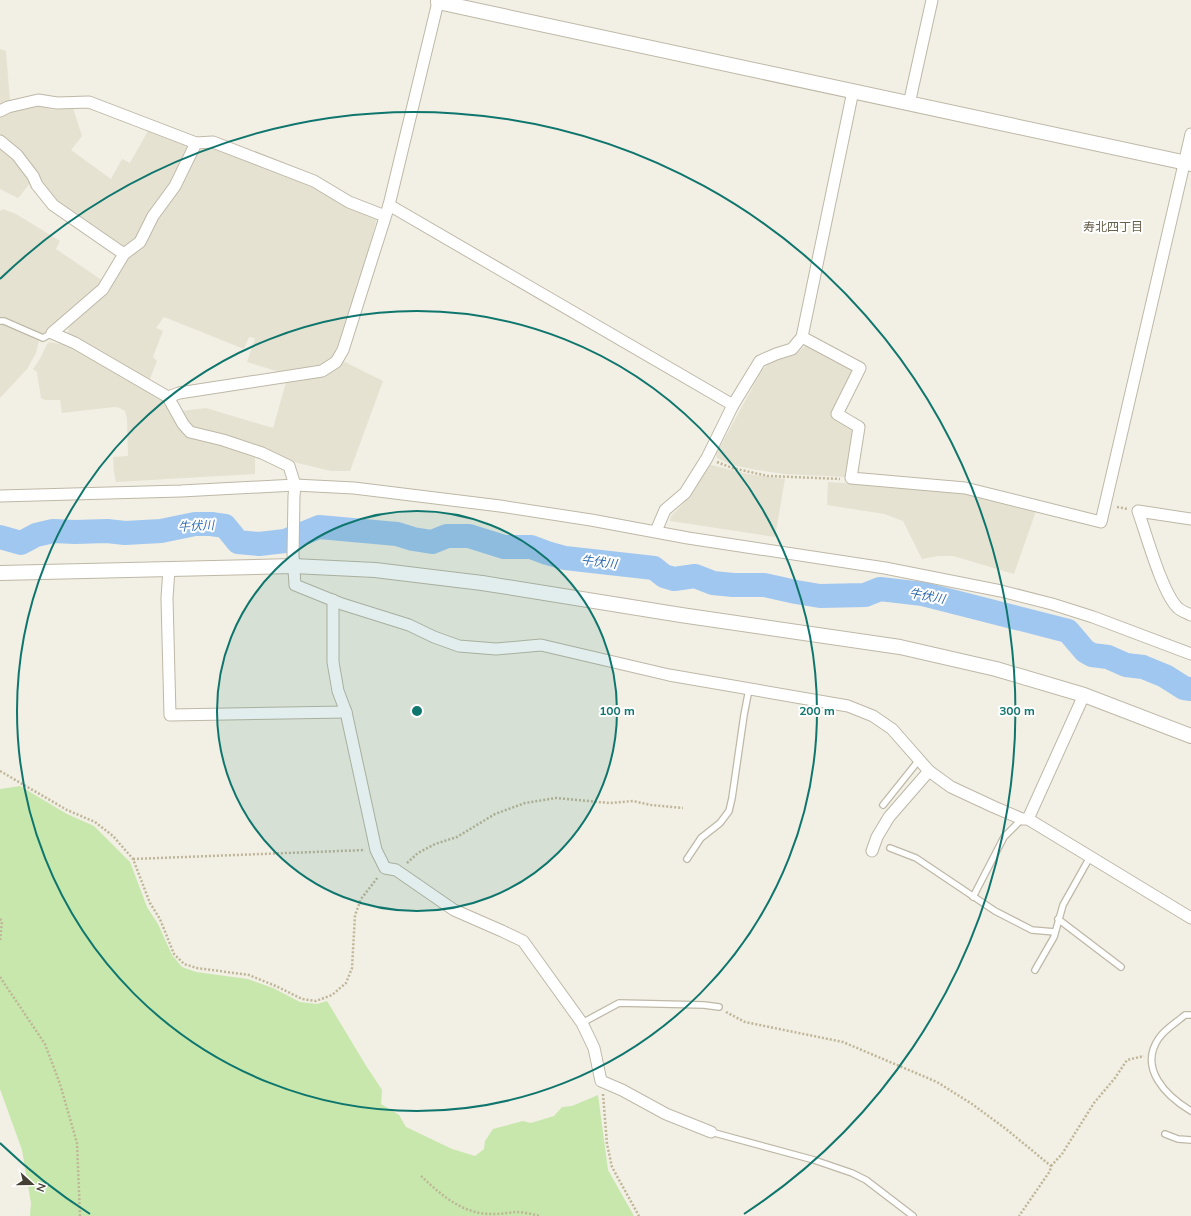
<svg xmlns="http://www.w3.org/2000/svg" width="1191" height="1216" viewBox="0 0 1191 1216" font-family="Mulish,'Noto Sans JP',sans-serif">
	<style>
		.residential { fill: #e6e2d2 }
		.green { fill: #c7e7ac }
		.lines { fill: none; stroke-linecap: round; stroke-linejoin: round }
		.river { stroke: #a0c7f0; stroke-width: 24 }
		.service-casing { stroke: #beb8a7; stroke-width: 8 }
		.minor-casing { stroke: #beb8a7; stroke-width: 13 }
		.tertiary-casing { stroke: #beb8a7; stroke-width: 16 }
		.path { stroke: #bfb698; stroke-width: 2.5; stroke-dasharray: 2 2; stroke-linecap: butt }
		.service { stroke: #fff; stroke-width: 5.5 }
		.minor { stroke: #fff; stroke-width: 11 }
		.tertiary { stroke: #fff; stroke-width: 14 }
		.ring { fill: none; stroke: #0f766e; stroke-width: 2 }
		.labels { text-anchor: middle; stroke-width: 4; stroke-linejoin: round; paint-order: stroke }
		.neighbourhood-label { font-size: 12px; fill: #675f4b; stroke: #fff }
		.water-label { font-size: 12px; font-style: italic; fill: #2e6bb0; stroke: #fff }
		.centre { fill: #0f766e; stroke: #fff; stroke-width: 2 }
		.ring-label { font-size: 12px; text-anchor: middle; font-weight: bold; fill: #0f766e; stroke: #fff; stroke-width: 4; stroke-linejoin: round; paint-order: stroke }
	</style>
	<rect width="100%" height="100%" fill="#f2efe4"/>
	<g class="residential">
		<polygon points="0,49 6,51 10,101 0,107"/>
		<polygon points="40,105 53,110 73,108 82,136 71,150 111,179 122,159 130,163 148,131 190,146 169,188 137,237 128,247 120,247 113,240 71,213 48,192 25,157 0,135 0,117 13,110"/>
		<polygon points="215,147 247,160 262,168 304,182 344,206 377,218 360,280 358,280 345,328 333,356 322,366 283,373 247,362 255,338 249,337 244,349 164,317 156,328 163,331 153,357 157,361 149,381 68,335 69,322 123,263 143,244 198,149"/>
		<polygon points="0,148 17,163 31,182 18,198 0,189"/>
		<polygon points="3,209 16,214 60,241 56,249 103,281 92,294 43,334 12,320 0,318 0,211"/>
		<polygon points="0,324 3,324 39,341 36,353 27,369 0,398"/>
		<polygon points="49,342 73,346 162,399 172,413 180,428 255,455 255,474 116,482 114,472 113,457 128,456 127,419 125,411 120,408 114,407 62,413 60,400 45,400 41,398 37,372 33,369 40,359 47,344"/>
		<polygon points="805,346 809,346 852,368 853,371 838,398 832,416 855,428 845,477 784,474 757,470 732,465 717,458 716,454 762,370 772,360 797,353"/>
		<polygon points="343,361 383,381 350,471 331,471 285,460 195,429 190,425 181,411 206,408 273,428 287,379 334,369"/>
		<polygon points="711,465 748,474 785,479 775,537 670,521 671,516 684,503 708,466"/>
		<polygon points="828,482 935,489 971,494 1036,511 1014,574 953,556 938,556 922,559 903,521 884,514 827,505"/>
	</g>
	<polygon class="green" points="20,786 67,814 94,826 130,862 147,907 158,924 172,955 182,967 196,972 248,979 273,988 300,1002 317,1004 327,1001 365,1064 382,1090 381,1104 399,1115 406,1127 452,1149 475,1156 484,1149 485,1141 493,1129 523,1121 531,1123 554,1116 562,1107 572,1106 598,1095 608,1170 634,1216 30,1216 31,1203 22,1150 0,1089 0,789"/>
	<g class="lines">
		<polyline class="river" points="0,537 21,543 36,535 53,531 75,532 107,531 125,533 161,531 195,524 211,524 225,526 238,542 259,544 285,541 319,527 397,534 413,539 432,542 447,536 469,536 504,547 531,547 547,553 565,558 654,568 664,576 674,579 695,576 713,583 733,585 764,585 796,592 820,596 865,595 880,589 923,594 1068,631 1085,651 1092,655 1108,657 1126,665 1143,667 1165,676 1184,688 1191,689"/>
		<defs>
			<g id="service">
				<polyline points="0,321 4,321 43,338 52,333"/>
				<polyline points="883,805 919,760"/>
				<polyline points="890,848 916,858 995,911 1032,930 1055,932"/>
				<polyline points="687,859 701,838 720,823 729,811 732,798 744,715 749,689"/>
				<polyline points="973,897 1004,837 1022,819"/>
				<polyline points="1058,919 1121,967"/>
				<polyline points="1035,970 1054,937 1063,905 1090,857"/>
				<path d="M1191 1015H1185C1177 1022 1165 1029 1159 1038 1138 1068 1166 1096 1191 1111"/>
				<polyline points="582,1023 619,1003 704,1005 719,1007"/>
				<polyline points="711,1132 814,1160 852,1173 866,1180 913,1216"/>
				<polyline points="1165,1134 1178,1139 1191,1140"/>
			</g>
			<g id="minor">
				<polyline points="909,104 932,0"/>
				<polyline points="0,111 8,107 38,100 57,103 89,102 196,143 213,142 314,181 349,202 385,216"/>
				<polyline points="0,141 17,155 33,176 37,185 53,205 124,254"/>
				<polyline points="196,143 175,186 153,216 140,242 124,254 103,289 52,333 75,343 168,397 183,424 190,432 223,440 262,453 289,466 295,485 294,496 293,555 295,585 342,604 409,625 434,637 459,646 496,649 541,645 669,675 848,706 873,716 892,729 929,771 951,787 994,807 1022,819 1028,819 1191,918"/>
				<polyline points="389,205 733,405"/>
				<polyline points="802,337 860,368 837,414 859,427 851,478 965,488 1101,522 1191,134"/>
				<polyline points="168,397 179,393 322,371 336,362 343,350 389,205 438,2"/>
				<polyline points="0,496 181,491 295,485 354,488 500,506 591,520 688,538 885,568 1001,591 1052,604 1093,617 1191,654"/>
				<path d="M1191 519 1138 511C1146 533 1162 593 1178 608 1181 611 1187 613 1191 615"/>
				<polyline points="656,531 665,510 685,493 707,458 733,405 760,361 776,354 792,349 802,337 853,91"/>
				<polyline points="169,569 167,598 170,715 346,712"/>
				<polyline points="333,600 333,662 338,691 346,712 376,850 385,868 396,870 454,910 502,931 523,941 582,1023 594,1048 601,1081 622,1090 666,1114 711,1132"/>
				<polyline points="1028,819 1084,695"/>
				<polyline points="872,851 877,837 889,817 929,771"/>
			</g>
			<g id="tertiary">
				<polyline points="438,0 438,2 1191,164"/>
				<polyline points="0,573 293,566 375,570 482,583 681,615 900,647 996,669 1084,695 1191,736"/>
			</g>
		</defs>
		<use href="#service" class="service-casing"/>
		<use href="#minor" class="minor-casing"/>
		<use href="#tertiary" class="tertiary-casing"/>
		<g class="path">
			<polyline points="717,462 732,468 768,476 840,479"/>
			<polyline points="1117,507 1128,509"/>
			<polyline points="0,771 67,810 95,822 113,836 133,859 150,903 160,919 174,954 184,964 197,968 249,975 278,987 302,999 316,1001 332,995 346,983 352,968 355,915 361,899 378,877"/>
			<polyline points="133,859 365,850"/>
			<polyline points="407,863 418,853 435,844 457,837 495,814 525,803 556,798 610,803 633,801 651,805 683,808"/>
			<polyline points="0,919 2,921 0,942"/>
			<polyline points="0,977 45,1044 60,1084 77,1143 80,1216"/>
			<polyline points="726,1012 745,1022 843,1042 937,1082 972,1104 1006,1129 1051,1166 1050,1171 1019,1216"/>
			<polyline points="603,1094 607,1144 612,1167 639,1216"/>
			<polyline points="1051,1166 1062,1154 1094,1103 1115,1078 1127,1060 1144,1056"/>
			<path d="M421 1176C442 1196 464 1215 494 1214 501 1214 508 1213 515 1212 523 1212 532 1214 540 1216"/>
		</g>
		<use href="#service" class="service"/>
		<use href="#minor" class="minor"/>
		<use href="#tertiary" class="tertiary"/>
	</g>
	<circle cx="417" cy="711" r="200" fill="#0f766e" fill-opacity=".12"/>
	<g class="ring">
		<circle cx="417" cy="711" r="200"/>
		<circle cx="417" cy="711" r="400"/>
		<path d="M90 1214A600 600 0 0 1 0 1143M0 279A600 600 0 1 1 744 1214"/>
	</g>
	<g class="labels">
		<g class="neighbourhood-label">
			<text x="1113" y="231">寿北四丁目</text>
		</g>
		<g class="water-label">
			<text transform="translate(196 526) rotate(-3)" y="4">牛伏川</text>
			<text transform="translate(599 562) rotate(7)" y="4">牛伏川</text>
			<text transform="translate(927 596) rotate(11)" y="4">牛伏川</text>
		</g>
	</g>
	<circle cx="417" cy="711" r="6" class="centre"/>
	<g class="ring-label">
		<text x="617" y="715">100 m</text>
		<text x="817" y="715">200 m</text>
		<text x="1017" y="715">300 m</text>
	</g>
	<g transform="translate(32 1184) rotate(111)" stroke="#ffffff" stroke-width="3" paint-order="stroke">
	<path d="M0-3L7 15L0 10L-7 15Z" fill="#444034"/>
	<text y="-6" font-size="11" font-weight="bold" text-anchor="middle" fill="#444034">N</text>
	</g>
</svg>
